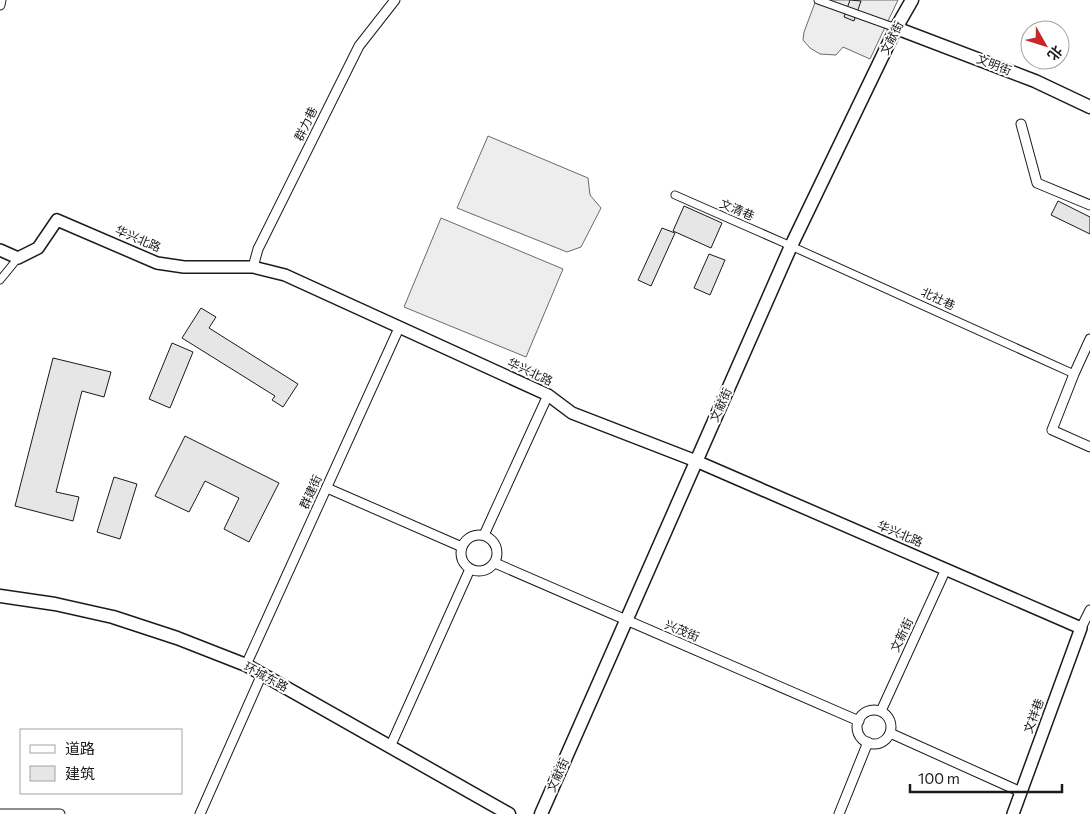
<svg xmlns="http://www.w3.org/2000/svg" width="1090" height="814" viewBox="0 0 1090 814" font-family="Commissioner,'Noto Sans SC',sans-serif">
	<style>
		.built { fill: #ededed; stroke: #6a6a6a }
		.building { fill: #e6e6e6; stroke: #1a1a1a }
		.lines { fill: none; stroke-linecap: round; stroke-linejoin: round }
		.pedestrian-casing { stroke: #1a1a1a; stroke-width: 9 }
		.minor-casing { stroke: #1a1a1a; stroke-width: 11 }
		.tertiary-casing { stroke: #1a1a1a; stroke-width: 14 }
		.secondary-casing { stroke: #1a1a1a; stroke-width: 15 }
		.pedestrian { stroke: #fff; stroke-width: 7 }
		.minor { stroke: #fff; stroke-width: 9 }
		.tertiary { stroke: #fff; stroke-width: 11 }
		.secondary { stroke: #fff; stroke-width: 12 }
		.labels { text-anchor: middle; stroke-width: 4; stroke-linejoin: round; paint-order: stroke }
		.street-label { font-size: 12px; fill: #1a1a1a; stroke: #fff }
	</style>
	<rect width="100%" height="100%" fill="#fff"/>
	<g class="built">
		<polygon points="816,0 898,0 870,59 843,47 836,55 820,54 810,48 803,40 804,32"/>
		<polygon points="488,136 588,178 590,195 601,208 581,247 567,252 457,208"/>
		<polygon points="441,218 563,269 526,357 404,307"/>
	</g>
	<g class="building">
		<polygon points="850,0 861,1 854,21 844,17"/>
		<polygon points="1058,201 1090,217 1090,234 1051,215"/>
		<polygon points="684,206 722,223 711,248 673,231"/>
		<polygon points="662,228 675,233 651,286 638,280"/>
		<polygon points="709,254 725,260 710,295 694,288"/>
		<polygon points="201,308 216,317 209,328 298,384 283,407 272,400 275,396 182,338"/>
		<polygon points="172,343 193,352 170,408 149,399"/>
		<polygon points="53,358 111,372 104,397 82,391 56,492 79,497 73,521 15,506"/>
		<polygon points="185,436 279,483 249,542 224,529 239,498 205,481 189,512 155,496"/>
		<polygon points="114,477 137,484 120,539 97,532"/>
	</g>
	<g class="lines">
		<defs>
			<g id="pedestrian">
				<polyline points="818,0 896,28"/>
				<polyline points="675,195 791,246 1074,374"/>
				<polyline points="0,280 18,258"/>
			</g>
			<g id="minor">
				<polyline points="0,5 1,0"/>
				<polyline points="1021,124 1037,183 1090,205"/>
				<polyline points="253,267 258,249 359,46 395,0"/>
				<polyline points="1090,339 1074,374 1052,430 1090,447"/>
				<polyline points="327,488 462,547"/>
				<circle cx="479" cy="553" r="18"/>
				<polyline points="484,535 548,395"/>
				<polyline points="495,563 859,721"/>
				<polyline points="1081,628 1090,610"/>
				<polyline points="246,665 399,328"/>
				<circle cx="874" cy="727" r="17"/>
				<polyline points="881,711 946,569"/>
				<polyline points="890,733 1021,792"/>
				<polyline points="390,747 470,569"/>
				<polyline points="0,814 60,814"/>
				<polyline points="200,814 262,674"/>
				<polyline points="839,814 868,742"/>
			</g>
			<polyline id="tertiary" points="0,250 18,258 38,248 57,220 157,263 184,267 253,267 285,275 548,395 572,413 696,461 1081,628 1013,814"/>
			<g id="secondary">
				<polyline points="896,28 1035,81 1090,107"/>
				<polyline points="0,596 55,604 113,617 177,638 246,665 509,814"/>
				<polyline points="541,814 791,246 896,28 912,0"/>
			</g>
		</defs>
		<use href="#pedestrian" class="pedestrian-casing"/>
		<use href="#minor" class="minor-casing"/>
		<use href="#tertiary" class="tertiary-casing"/>
		<use href="#secondary" class="secondary-casing"/>
		<use href="#pedestrian" class="pedestrian"/>
		<use href="#minor" class="minor"/>
		<use href="#tertiary" class="tertiary"/>
		<use href="#secondary" class="secondary"/>
	</g>
	<g class="labels">
		<g class="street-label">
			<text transform="translate(892 38) rotate(-63)" y="4">文献街</text>
			<text transform="translate(994 65) rotate(21)" y="4">文明街</text>
			<text transform="translate(306 124) rotate(-64)" y="4">群力巷</text>
			<text transform="translate(737 210) rotate(23)" y="4">文清巷</text>
			<text transform="translate(138 239) rotate(23)" y="4">华兴北路</text>
			<text transform="translate(938 299) rotate(25)" y="4">北社巷</text>
			<text transform="translate(530 372) rotate(25)" y="4">华兴北路</text>
			<text transform="translate(721 405) rotate(-66)" y="4">文献街</text>
			<text transform="translate(311 492) rotate(-66)" y="4">群建街</text>
			<text transform="translate(900 534) rotate(23)" y="4">华兴北路</text>
			<text transform="translate(682 631) rotate(23)" y="4">兴茂街</text>
			<text transform="translate(902 635) rotate(-65)" y="4">文新街</text>
			<text transform="translate(266 677) rotate(28)" y="4">环城东路</text>
			<text transform="translate(1034 716) rotate(-70)" y="4">文祥巷</text>
			<text transform="translate(558 775) rotate(-66)" y="4">文献街</text>
		</g>
	</g>
	<rect x="20" y="729" width="162" height="65" fill="#ffffff" stroke="#a3a3a3"/>
	<rect x="30" y="745" width="25" height="8" fill="#ffffff" stroke="#a3a3a3"/>
	<text x="65" y="754" font-size="15" fill="#1a1a1a">道路</text>
	<rect x="30" y="766" width="25" height="15" fill="#e6e6e6" stroke="#a3a3a3"/>
	<text x="65" y="779" font-size="15" fill="#1a1a1a">建筑</text>
	<g transform="translate(1045 45) rotate(129)"><circle r="24" fill="#ffffff" stroke="#a3a3a3"/>
	<path d="M0-4L9 19L0 12L-9 19Z" fill="#c62828"/>
	<text y="-8" font-size="14" font-weight="bold" text-anchor="middle" fill="#1a1a1a">北</text>
	</g>
	<path d="M910 784v8h152v-8" fill="none" stroke="#1a1a1a" stroke-width="2.5"/>
	<text x="918" y="784" font-size="15" fill="#1a1a1a" stroke="#ffffff" stroke-width="4" paint-order="stroke">100 m</text>
</svg>
